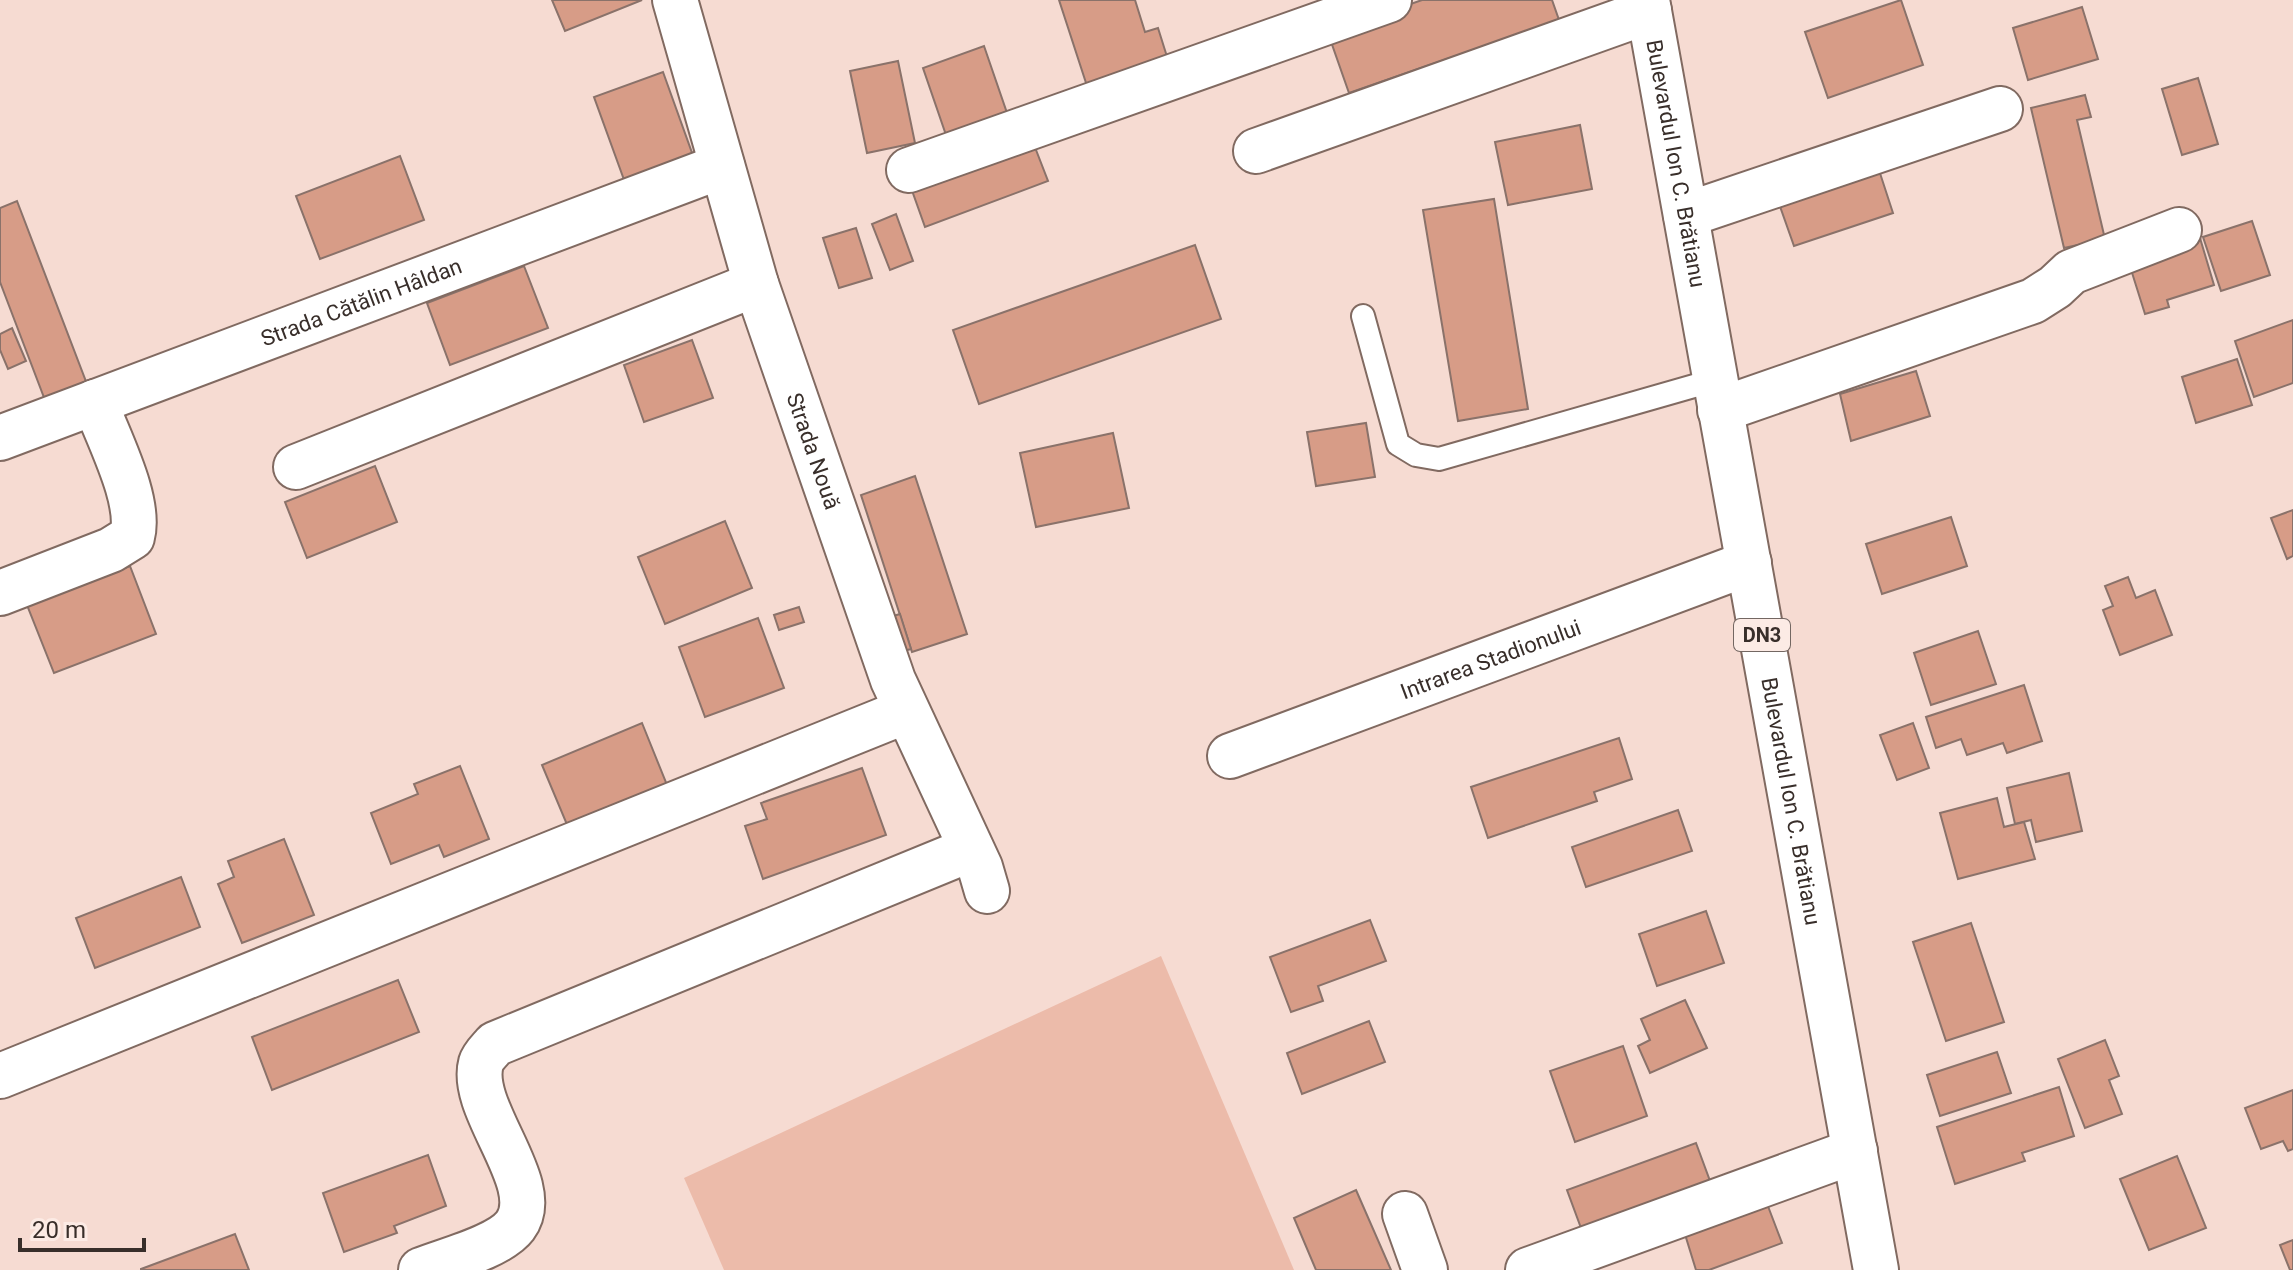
<svg xmlns="http://www.w3.org/2000/svg" width="2293" height="1270" viewBox="0 0 2293 1270" font-family="Roboto,sans-serif">
	<style>
		.pitch { fill: #ecbbaa }
		.building { fill: #d79c87; stroke: #8a726a; stroke-width: 2 }
		.lines { fill: none; stroke-linecap: round; stroke-linejoin: round }
		.lane-casing { stroke: #816a61; stroke-width: 26 }
		.street-casing { stroke: #816a61; stroke-width: 48 }
		.primary-casing { stroke: #816a61; stroke-width: 48 }
		.lane { stroke: #fff; stroke-width: 22 }
		.street { stroke: #fff; stroke-width: 44 }
		.primary { stroke: #fff; stroke-width: 44 }
		.labels { text-anchor: middle; stroke-width: 7; stroke-linejoin: round; paint-order: stroke }
		.shield { fill: #fcebe5; stroke: #736762; stroke-width: 2 }
		.shield-label { font-size: 20px; font-weight: bold; fill: #382e2a }
		.street-label { font-size: 22px; fill: #382e2a; stroke: #fcebe5 }
	</style>
	<rect width="100%" height="100%" fill="#f6dbd2"/>
	<polygon class="pitch" points="1161,956 1294,1270 724,1270 684,1178"/>
	<g class="building">
		<polygon points="552,0 642,0 565,31"/>
		<polygon points="1059,0 1135,0 1145,32 1158,28 1169,63 1088,89"/>
		<polygon points="1422,0 1552,0 1559,20 1349,93 1328,33"/>
		<polygon points="1901,0 1923,65 1828,98 1805,32"/>
		<polygon points="2082,7 2098,59 2028,80 2013,28"/>
		<polygon points="984,46 1007,113 946,135 923,68"/>
		<polygon points="898,61 915,143 867,153 850,71"/>
		<polygon points="663,72 696,164 627,188 594,97"/>
		<polygon points="2198,78 2218,144 2182,155 2162,89"/>
		<polygon points="2085,95 2091,117 2077,120 2105,239 2064,248 2031,108"/>
		<polygon points="1580,125 1592,189 1508,205 1495,142"/>
		<polygon points="1031,137 1048,181 925,227 909,182"/>
		<polygon points="400,156 424,220 320,259 296,196"/>
		<polygon points="1877,164 1893,213 1794,246 1777,198"/>
		<polygon points="1494,199 1528,409 1458,421 1423,210"/>
		<polygon points="17,201 90,392 48,408 0,282 0,208"/>
		<polygon points="896,214 913,261 890,270 872,224"/>
		<polygon points="2252,221 2270,275 2221,291 2203,237"/>
		<polygon points="856,228 872,278 839,288 823,238"/>
		<polygon points="2200,238 2214,285 2167,300 2169,307 2145,314 2128,260"/>
		<polygon points="1195,245 1221,319 979,404 953,330"/>
		<polygon points="524,266 548,328 450,365 427,303"/>
		<polygon points="2293,320 2293,383 2254,397 2235,341"/>
		<polygon points="12,328 26,361 8,369 0,350 0,334"/>
		<polygon points="692,340 713,398 644,422 624,365"/>
		<polygon points="2237,359 2252,405 2196,423 2182,377"/>
		<polygon points="1916,371 1930,416 1851,441 1840,394"/>
		<polygon points="1366,423 1375,477 1316,486 1307,432"/>
		<polygon points="1113,433 1129,508 1036,527 1020,453"/>
		<polygon points="375,466 397,522 307,558 285,502"/>
		<polygon points="915,476 967,634 912,652 861,495"/>
		<polygon points="2293,510 2293,556 2287,559 2271,518"/>
		<polygon points="1951,517 1967,566 1882,594 1866,544"/>
		<polygon points="725,521 752,588 665,624 638,557"/>
		<polygon points="130,566 156,634 54,673 27,605"/>
		<polygon points="2128,577 2136,598 2155,590 2172,635 2120,655 2103,610 2113,606 2105,586"/>
		<polygon points="799,607 804,622 779,630 774,615"/>
		<polygon points="900,614 911,649 893,654 883,619"/>
		<polygon points="758,618 784,688 705,717 679,647"/>
		<polygon points="1978,631 1996,684 1931,705 1914,653"/>
		<polygon points="2024,685 2042,741 2007,753 2003,743 1967,755 1961,739 1936,748 1926,717"/>
		<polygon points="642,723 667,785 568,827 542,765"/>
		<polygon points="1913,723 1929,768 1897,780 1880,735"/>
		<polygon points="1619,738 1632,779 1594,792 1597,801 1488,838 1471,787"/>
		<polygon points="460,766 489,839 444,857 439,845 391,864 371,813 418,794 414,784"/>
		<polygon points="862,768 886,835 763,879 745,826 767,819 761,803"/>
		<polygon points="2069,773 2082,831 2036,842 2031,820 2015,824 2007,788"/>
		<polygon points="1997,798 2004,827 2024,822 2035,859 1958,879 1940,813"/>
		<polygon points="1678,810 1692,851 1586,887 1572,847"/>
		<polygon points="284,839 314,915 242,943 218,884 234,877 228,861"/>
		<polygon points="181,877 200,927 95,968 76,918"/>
		<polygon points="1706,911 1724,963 1657,986 1639,934"/>
		<polygon points="1370,920 1386,961 1318,986 1323,1001 1291,1012 1270,957"/>
		<polygon points="1971,923 2004,1022 1946,1041 1913,942"/>
		<polygon points="398,980 419,1032 272,1090 252,1037"/>
		<polygon points="1685,1000 1707,1048 1650,1073 1638,1046 1650,1040 1641,1019"/>
		<polygon points="1369,1021 1385,1062 1302,1094 1287,1053"/>
		<polygon points="2105,1040 2119,1076 2109,1080 2122,1114 2085,1128 2058,1059"/>
		<polygon points="1623,1046 1647,1116 1575,1142 1550,1071"/>
		<polygon points="1997,1052 2011,1093 1940,1116 1927,1075"/>
		<polygon points="2059,1087 2074,1136 2022,1153 2025,1161 1955,1184 1937,1127"/>
		<polygon points="2293,1090 2293,1149 2288,1151 2283,1141 2261,1149 2245,1108"/>
		<polygon points="1696,1143 1710,1181 1581,1228 1567,1190"/>
		<polygon points="428,1155 446,1206 394,1226 397,1233 344,1252 323,1193"/>
		<polygon points="2177,1156 2206,1228 2149,1250 2120,1179"/>
		<polygon points="1356,1190 1391,1270 1316,1270 1294,1218"/>
		<polygon points="1766,1201 1782,1243 1709,1270 1696,1270 1684,1231"/>
		<polygon points="235,1234 249,1270 141,1270 141,1269"/>
		<polygon points="2293,1240 2293,1270 2290,1270 2280,1245"/>
	</g>
	<g class="lines">
		<defs>
			<polyline id="lane" points="1363,316 1398,444 1416,455 1439,459 1715,380"/>
			<g id="street">
				<path id="s1" d="M675 0 756 284 893 680 980 867 987 891"/>
				<polyline points="1256,151 1649,11"/>
				<polyline points="909,170 1389,0"/>
				<polyline points="1686,215 2000,109"/>
				<polyline points="1720,410 2033,301 2055,287 2071,272 2179,230"/>
				<path id="s2" d="M0 438 722 166"/>
				<polyline points="296,467 756,284"/>
				<path d="M0 593 111 550 132 537C142 501 108 438 95 402"/>
				<path id="s3" d="M1230 756 1749 563"/>
				<polyline points="0,1076 906,711"/>
				<polyline points="1405,1214 1425,1270"/>
				<path d="M421 1270C446 1260 499 1247 515 1226 546 1185 468 1110 481 1063 483 1056 491 1049 495 1044L971 849"/>
				<polyline points="1528,1270 1855,1151"/>
			</g>
			<g id="primary">
				<path id="s4" d="M1647 0 1876 1270"/>
			</g>
		</defs>
		<use href="#lane" class="lane-casing"/>
		<use href="#street" class="street-casing"/>
		<use href="#primary" class="primary-casing"/>
		<use href="#lane" class="lane"/>
		<use href="#street" class="street"/>
		<use href="#primary" class="primary"/>
	</g>
	<g class="labels">
		<rect class="shield" x="1734" y="619" width="56" height="32" rx="6"/>
		<g class="shield-label">
			<text x="1762" y="642">DN3</text>
		</g>
		<g class="street-label">
			<text dy="8" stroke="none"><textPath href="#s4" startOffset="166">Bulevardul Ion C. Brătianu</textPath></text>
			<text dy="8" stroke="none"><textPath href="#s2" startOffset="386">Strada Cătălin Hâldan</textPath></text>
			<text dy="8" stroke="none"><textPath href="#s1" startOffset="472">Strada Nouă</textPath></text>
			<text dy="8" stroke="none"><textPath href="#s3" startOffset="278">Intrarea Stadionului</textPath></text>
			<text dy="8" stroke="none"><textPath href="#s4" startOffset="814">Bulevardul Ion C. Brătianu</textPath></text>
		</g>
	</g>
	<path d="M20 1238v12h124v-12" fill="none" stroke="#382e2a" stroke-width="4"/>
	<text x="32" y="1238" font-size="24" fill="#382e2a" stroke="#fcebe5" stroke-width="6" paint-order="stroke">20 m</text>
</svg>
